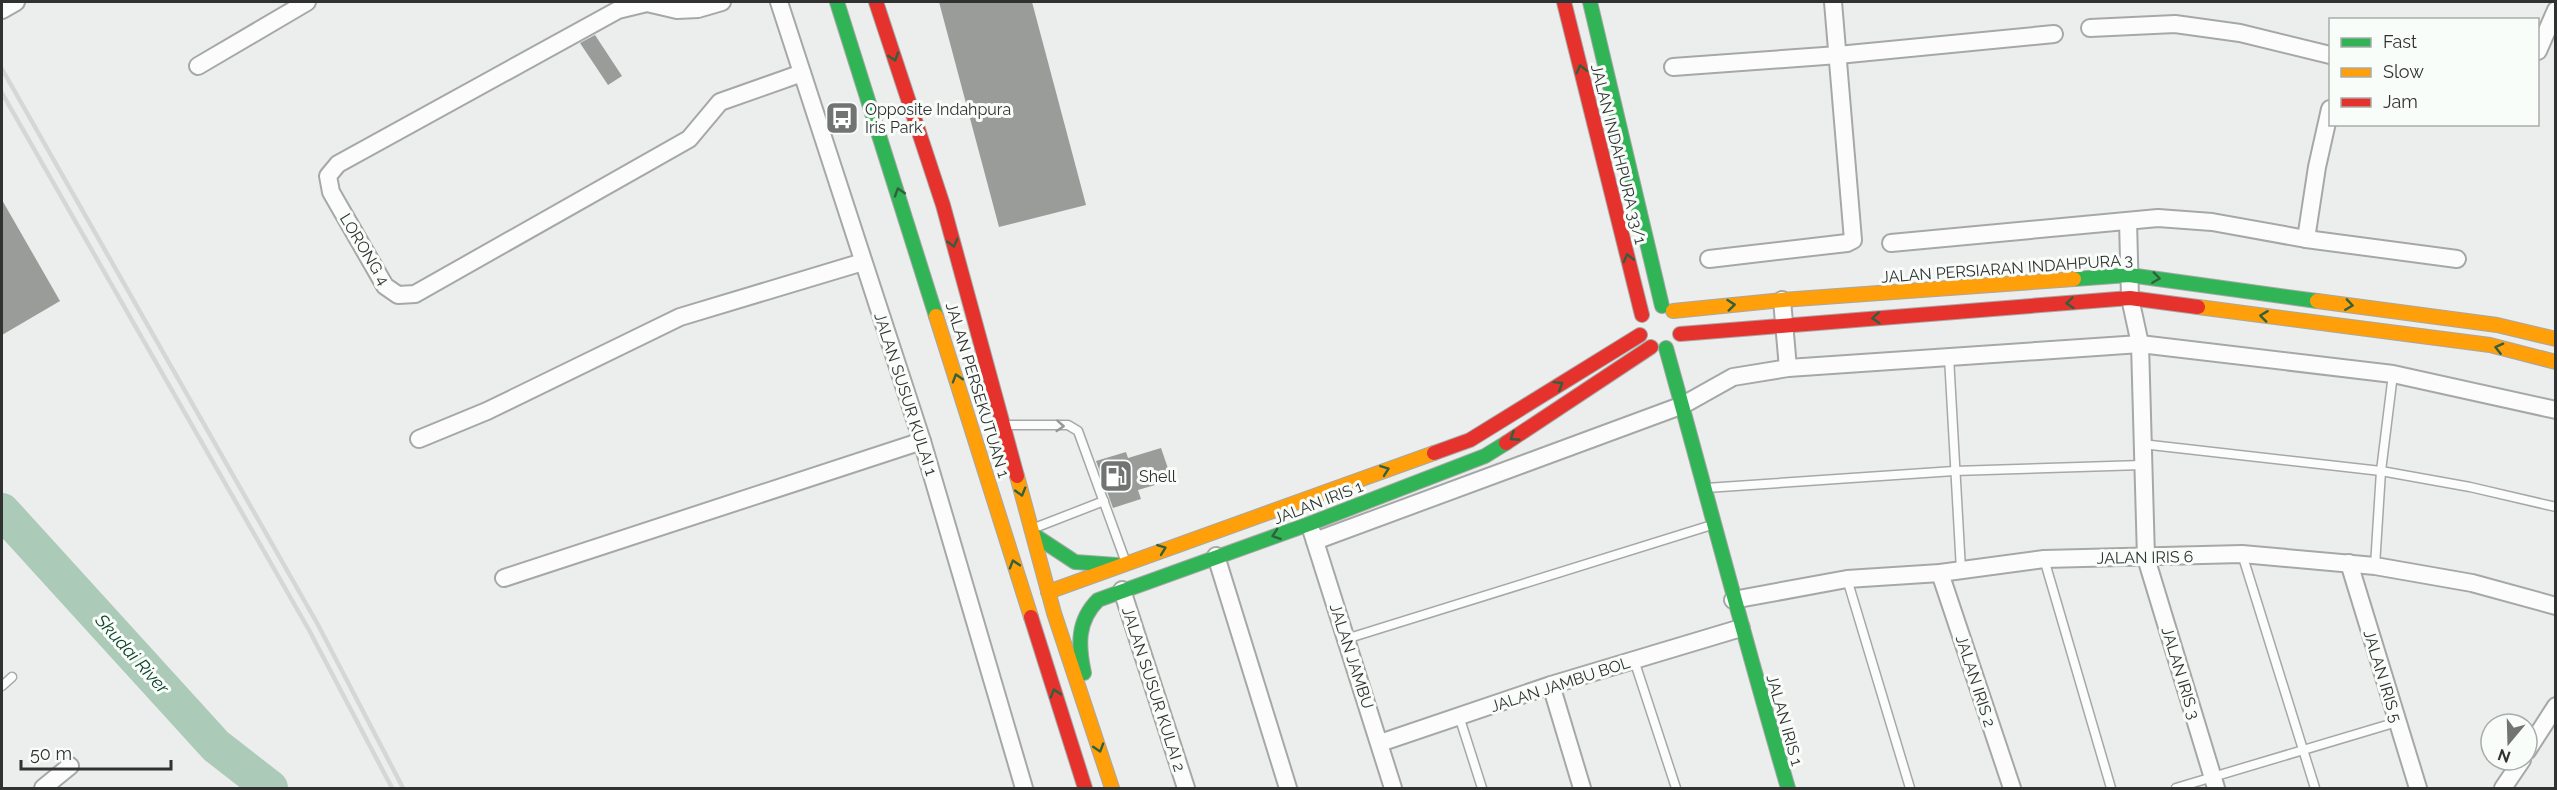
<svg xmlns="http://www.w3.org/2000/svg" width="2557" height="790" viewBox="0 0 2557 790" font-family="Raleway,sans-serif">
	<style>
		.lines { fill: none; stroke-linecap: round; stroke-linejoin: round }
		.river { stroke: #accab8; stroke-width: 36 }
		.building { fill: #9a9c9a }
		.lane-casing { stroke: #a6a8a7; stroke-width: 11 }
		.street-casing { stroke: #a6a8a7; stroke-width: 20 }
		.fast-casing { stroke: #a6a8a7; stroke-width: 16 }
		.slow-casing { stroke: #a6a8a7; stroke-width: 16 }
		.jam-casing { stroke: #a6a8a7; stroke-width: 16 }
		.lane { stroke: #fcfcfc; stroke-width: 8 }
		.street { stroke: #fcfcfc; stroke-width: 16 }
		.fast { stroke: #30b455; stroke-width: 14 }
		.slow { stroke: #ff9f0a; stroke-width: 14 }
		.jam { stroke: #e5322d; stroke-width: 14 }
		.rail { stroke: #d6d6d6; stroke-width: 4.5 }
		.oneway { stroke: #30603e }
		.oneway2 { stroke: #969796 }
		.labels { text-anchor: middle; stroke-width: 6; stroke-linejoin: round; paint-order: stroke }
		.poi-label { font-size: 16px; fill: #303231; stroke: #f8fdfa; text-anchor: start }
		.street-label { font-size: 16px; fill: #303231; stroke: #f8fdfa }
		.water-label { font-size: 18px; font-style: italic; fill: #0d422a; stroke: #f8fdfa }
	</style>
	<rect width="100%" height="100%" fill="#eceeed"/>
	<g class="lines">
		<polyline class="river" points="2,511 216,746 270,788"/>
	</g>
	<g class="building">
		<polygon points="939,2 1032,2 1086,205 999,227"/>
		<polygon points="595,35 622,76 608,85 580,43"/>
		<polygon points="2,200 60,301 2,335"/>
		<polygon points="1161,448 1172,480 1138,490 1141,499 1113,508 1096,461 1126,452 1128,458"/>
	</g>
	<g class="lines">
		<defs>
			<g id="lane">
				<polyline points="1949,357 1961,570"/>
				<polyline points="1008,425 1068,425 1078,431 1125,560"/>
				<polyline points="2142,444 2381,471 2470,487 2556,507"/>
				<polyline points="1706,488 1954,471 2142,465"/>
				<polyline points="1037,527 1104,501"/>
				<polyline points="2242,554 2315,788"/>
				<polyline points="2044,559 2111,788"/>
				<polyline points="2375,566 2381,471 2393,374"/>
				<polyline points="1847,579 1910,788"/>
				<polyline points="1346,639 1715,524"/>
				<polyline points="1634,660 1676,788"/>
				<polyline points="2,686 12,677"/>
				<polyline points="1459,716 1482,788"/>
				<polyline points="2176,788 2397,722"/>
			</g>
			<g id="street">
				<polyline points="722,2 698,9 677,10 647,3 618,10 338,164 328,176 331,192 385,286 398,295 415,294 689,139 720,102 802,73"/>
				<polyline points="779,2 922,441 1024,788"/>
				<polyline points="2,10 16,2"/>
				<polyline points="2090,28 2175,24 2240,33 2330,55"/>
				<polyline points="2538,51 2556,10"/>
				<polyline points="198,66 307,2"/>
				<polyline points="1673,67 1838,55 2054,34"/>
				<polyline points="2128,221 2130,298 2140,344 2146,558 2216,788"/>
				<polyline points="2306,239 2457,259"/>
				<polyline points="1891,243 2158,218 2212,222 2306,239 2317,167 2330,109"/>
				<polyline points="1709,259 1847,243 1853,240 1833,2"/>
				<polyline points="1782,300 1788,368"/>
				<polyline points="419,439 487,411 680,317 863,262"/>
				<polyline points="1312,532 1393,788"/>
				<polyline points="1315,541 1683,405 1733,377 1788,368 2140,344 2393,374 2556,410"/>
				<polyline points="1216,556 1288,788"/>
				<polyline points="2349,563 2418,788"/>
				<polyline points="1940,573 2012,788"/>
				<polyline points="504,578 922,441"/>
				<polyline points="1122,590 1186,788"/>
				<polyline points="1733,600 1847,579 1940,573 2044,559 2242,554 2375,566 2472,583 2556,606"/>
				<polyline points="1551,685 1582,788"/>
				<polyline points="1380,743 1551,685 1741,628"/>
				<polyline points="2527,751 2556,706"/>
				<polyline points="43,788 70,766"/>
				<polyline points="2503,788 2522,760"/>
			</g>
			<g id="fast">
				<polyline points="837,2 936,316"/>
				<polyline points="1590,2 1662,306"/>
				<polyline points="2074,279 2129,275 2317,301"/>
				<path d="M1666 348C1707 495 1745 642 1788 788"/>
				<polyline points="1034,535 1075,562 1117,565"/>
				<path d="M1084 673C1078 645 1077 621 1098 600L1309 524 1485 456 1506 443"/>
			</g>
			<g id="slow">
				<polyline points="2317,301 2497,325 2556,339"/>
				<polyline points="2198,307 2490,345 2556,362"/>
				<polyline points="1673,311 1782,300 2074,279"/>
				<polyline points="936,316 1031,617"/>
				<polyline points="1017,476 1054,613 1112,788"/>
				<polyline points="1048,592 1434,453"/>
			</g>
			<g id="jam">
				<polyline points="876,2 943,205 1017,476"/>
				<polyline points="1564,2 1642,315"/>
				<polyline points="1680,334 2130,298 2198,307"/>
				<polyline points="1506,443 1651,347"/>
				<polyline points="1434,453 1470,440 1640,335"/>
				<polyline points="1031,617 1085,788"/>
			</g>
		</defs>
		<use href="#lane" class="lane-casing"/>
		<use href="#street" class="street-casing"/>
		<use href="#fast" class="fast-casing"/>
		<use href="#slow" class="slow-casing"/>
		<use href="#jam" class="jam-casing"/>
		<use href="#lane" class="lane"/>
		<use href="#street" class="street"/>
		<use href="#fast" class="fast"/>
		<use href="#slow" class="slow"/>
		<use href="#jam" class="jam"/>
		<g class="rail">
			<polyline points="2,69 317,623 403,788"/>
			<polyline points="2,93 309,630 392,788"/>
		</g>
	</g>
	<defs><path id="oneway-chevron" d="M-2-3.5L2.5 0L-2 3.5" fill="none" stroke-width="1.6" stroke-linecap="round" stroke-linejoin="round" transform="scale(1.5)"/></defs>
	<g class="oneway">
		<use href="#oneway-chevron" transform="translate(894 57) rotate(72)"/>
		<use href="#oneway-chevron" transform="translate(1581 69) rotate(-104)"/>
		<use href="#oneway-chevron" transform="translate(899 192) rotate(-108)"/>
		<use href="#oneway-chevron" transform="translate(953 243) rotate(75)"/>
		<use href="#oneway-chevron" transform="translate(1628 258) rotate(-104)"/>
		<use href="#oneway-chevron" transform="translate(2156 278) rotate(8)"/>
		<use href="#oneway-chevron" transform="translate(2070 303) rotate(175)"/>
		<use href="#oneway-chevron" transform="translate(1731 305) rotate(-6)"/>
		<use href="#oneway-chevron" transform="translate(2349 305) rotate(8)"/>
		<use href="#oneway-chevron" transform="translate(2264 316) rotate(-173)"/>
		<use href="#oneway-chevron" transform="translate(1876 318) rotate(175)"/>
		<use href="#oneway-chevron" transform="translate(2499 348) rotate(-166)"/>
		<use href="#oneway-chevron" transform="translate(957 378) rotate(-107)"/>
		<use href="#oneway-chevron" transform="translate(1559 385) rotate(-32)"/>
		<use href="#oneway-chevron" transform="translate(1514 437) rotate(147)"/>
		<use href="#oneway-chevron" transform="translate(1385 470) rotate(-20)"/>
		<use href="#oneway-chevron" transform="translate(1021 492) rotate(74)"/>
		<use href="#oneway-chevron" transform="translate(1276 535) rotate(161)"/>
		<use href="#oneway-chevron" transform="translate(1162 549) rotate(-20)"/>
		<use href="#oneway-chevron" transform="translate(1014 564) rotate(-107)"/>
		<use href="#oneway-chevron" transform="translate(1055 693) rotate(-107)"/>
		<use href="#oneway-chevron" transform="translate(1099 748) rotate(73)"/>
	</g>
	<use class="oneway2" href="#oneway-chevron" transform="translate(1060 426) rotate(4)"/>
	<defs>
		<symbol id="bus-square" viewBox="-11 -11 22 22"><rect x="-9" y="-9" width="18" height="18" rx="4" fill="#727473" stroke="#f8fdfa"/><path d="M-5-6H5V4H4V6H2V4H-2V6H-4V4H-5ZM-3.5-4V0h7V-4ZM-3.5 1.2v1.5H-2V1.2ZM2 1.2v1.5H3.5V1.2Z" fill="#fff"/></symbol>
		<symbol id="fuel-square" viewBox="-11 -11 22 22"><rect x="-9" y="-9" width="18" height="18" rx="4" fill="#727473" stroke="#f8fdfa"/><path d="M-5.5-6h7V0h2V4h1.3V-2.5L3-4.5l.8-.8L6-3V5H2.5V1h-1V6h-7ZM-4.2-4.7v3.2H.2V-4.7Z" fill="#fff"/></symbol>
	</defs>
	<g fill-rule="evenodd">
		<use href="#bus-square" x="823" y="99" width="38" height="38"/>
		<use href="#fuel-square" x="1097" y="457" width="38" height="38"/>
	</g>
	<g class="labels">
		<g class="poi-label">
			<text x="865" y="115">Opposite Indahpura<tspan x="865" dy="18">Iris Park</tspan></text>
			<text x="1139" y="482">Shell</text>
		</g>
		<g class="street-label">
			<text transform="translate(1619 154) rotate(76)" y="6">JALAN INDAHPURA 33/1</text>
			<text transform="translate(365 249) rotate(59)" y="6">LORONG 4</text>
			<text transform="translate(2007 268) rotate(-4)" y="6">JALAN PERSIARAN INDAHPURA 3</text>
			<text transform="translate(978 390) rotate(73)" y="6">JALAN PERSEKUTUAN 1</text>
			<text transform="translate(906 394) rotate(72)" y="6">JALAN SUSUR KULAI 1</text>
			<text transform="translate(1318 502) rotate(-21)" y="6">JALAN IRIS 1</text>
			<text transform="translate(2145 557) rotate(-1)" y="6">JALAN IRIS 6</text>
			<text transform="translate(1352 656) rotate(72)" y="6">JALAN JAMBU</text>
			<text transform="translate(2181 673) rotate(73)" y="6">JALAN IRIS 3</text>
			<text transform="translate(2383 676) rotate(73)" y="6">JALAN IRIS 5</text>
			<text transform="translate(1976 681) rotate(72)" y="6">JALAN IRIS 2</text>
			<text transform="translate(1560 684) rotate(-18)" y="6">JALAN JAMBU BOL</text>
			<text transform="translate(1154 689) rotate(72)" y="6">JALAN SUSUR KULAI 2</text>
			<text transform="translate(1785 720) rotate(74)" y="6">JALAN IRIS 1</text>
		</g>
		<g class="water-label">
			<text transform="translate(132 654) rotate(48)" y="6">Skudai River</text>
		</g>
	</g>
	<rect width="2557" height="790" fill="none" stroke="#303231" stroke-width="6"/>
	<rect x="2329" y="18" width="210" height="108" fill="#f8fdfa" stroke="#a8acaa" stroke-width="1.5"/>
	<rect x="2341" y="38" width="30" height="9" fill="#30b455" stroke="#a8acaa" stroke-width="1.5"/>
	<text x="2383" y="48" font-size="18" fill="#303231">Fast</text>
	<rect x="2341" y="68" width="30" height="9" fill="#ff9f0a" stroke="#a8acaa" stroke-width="1.5"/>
	<text x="2383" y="78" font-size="18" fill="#303231">Slow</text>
	<rect x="2341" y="98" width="30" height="9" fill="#e5322d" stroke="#a8acaa" stroke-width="1.5"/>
	<text x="2383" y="108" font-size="18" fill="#303231">Jam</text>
	<g transform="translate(2509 742) rotate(199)"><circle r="28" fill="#f8fdfa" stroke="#a8acaa" stroke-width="1.5"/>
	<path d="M0-4.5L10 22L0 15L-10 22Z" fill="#727473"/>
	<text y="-9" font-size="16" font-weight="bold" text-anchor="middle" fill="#303231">N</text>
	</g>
	<path d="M21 760v9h150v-9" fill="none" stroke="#303231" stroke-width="3"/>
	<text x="30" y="760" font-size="18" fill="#303231" stroke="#f8fdfa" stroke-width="4.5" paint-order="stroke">50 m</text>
</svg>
